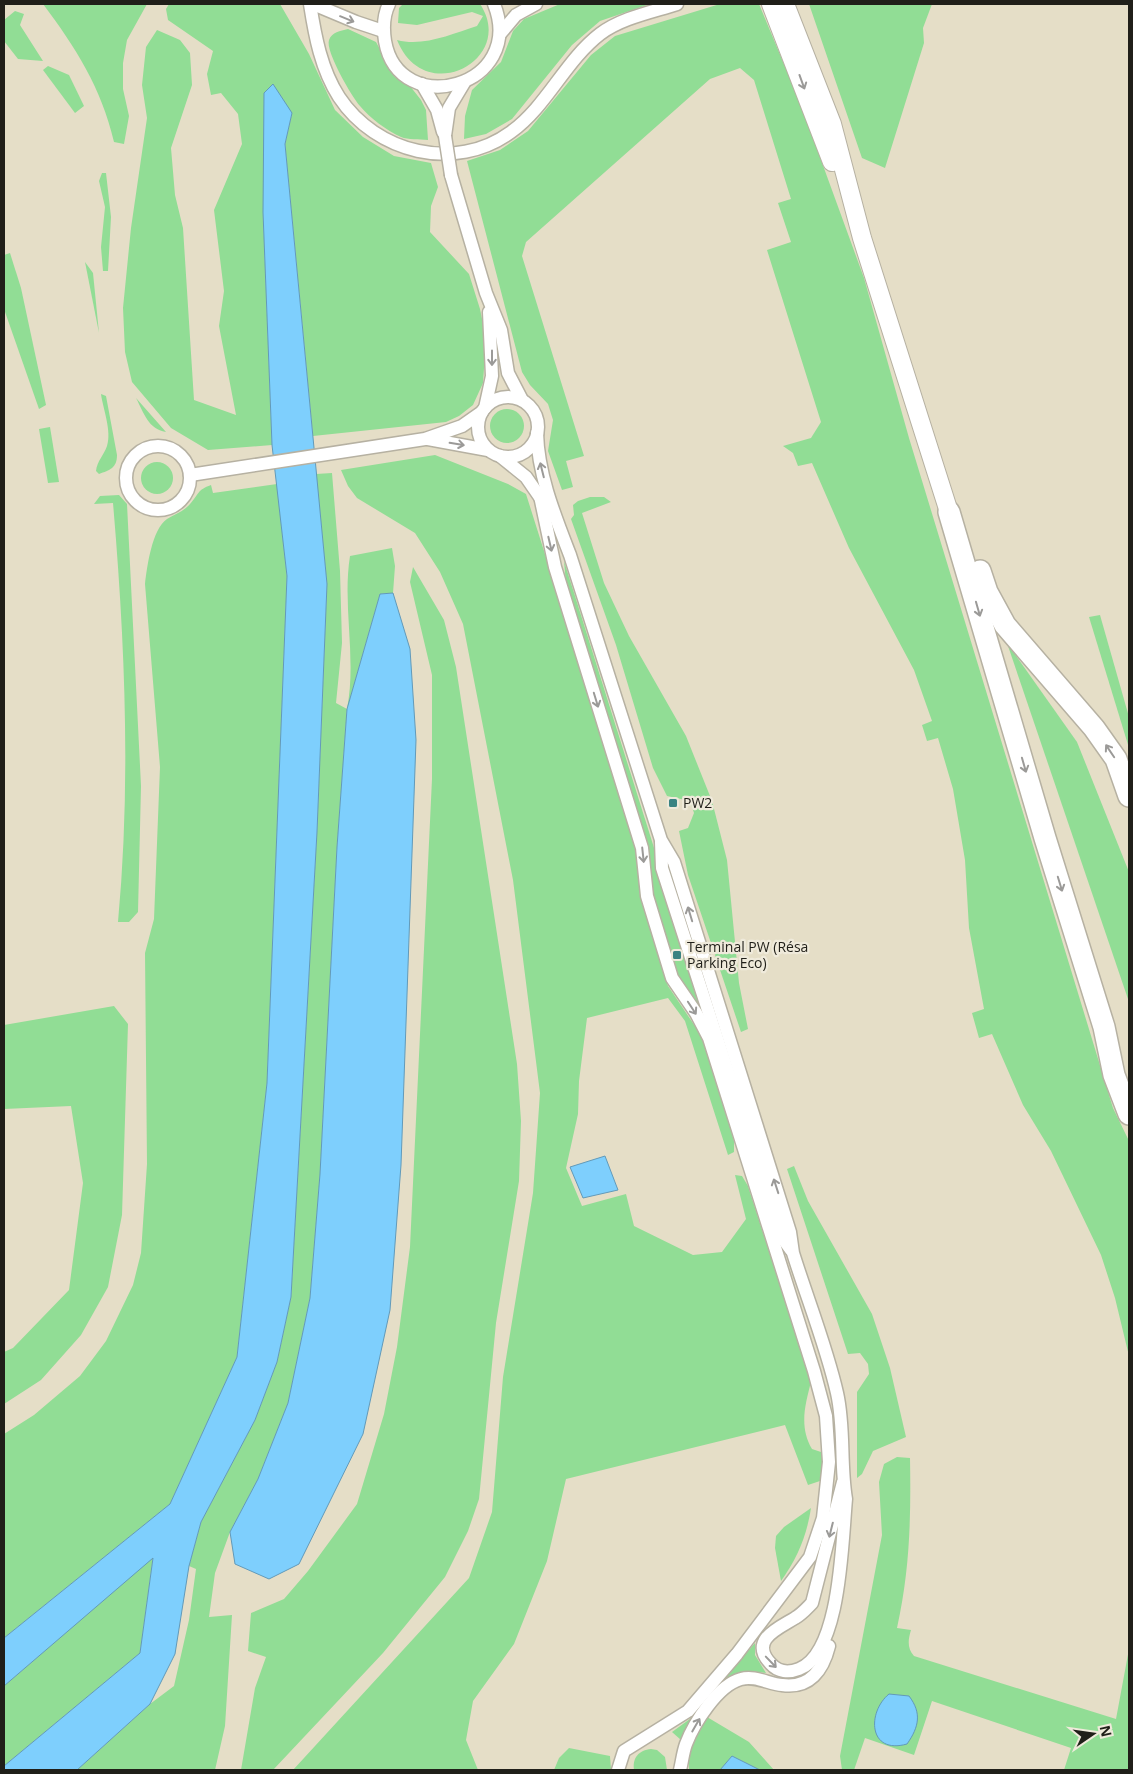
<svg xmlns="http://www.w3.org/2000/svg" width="1133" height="1774" viewBox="0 0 1133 1774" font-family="'Open Sans',sans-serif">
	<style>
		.built { fill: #e5dec7 }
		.green { fill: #91dd95 }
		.water { fill: #7ecffd; stroke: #629ab9 }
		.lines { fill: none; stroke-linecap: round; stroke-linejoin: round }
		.minor-casing { stroke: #b6b1a2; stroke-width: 15 }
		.secondary-casing { stroke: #b6b1a2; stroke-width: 20 }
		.trunk-casing { stroke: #b6b1a2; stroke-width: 24 }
		.minor { stroke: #fff; stroke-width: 12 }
		.secondary { stroke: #fff; stroke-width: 18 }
		.trunk { stroke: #fff; stroke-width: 21 }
		.minor-bridge-casing { stroke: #b6b1a2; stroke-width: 15; stroke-linecap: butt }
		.minor-bridge { stroke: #fff; stroke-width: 12 }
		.oneway { stroke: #9b9a98 }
		.poi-dot { fill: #3a8382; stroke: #efeadb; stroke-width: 2 }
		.labels { text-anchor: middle; stroke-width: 4.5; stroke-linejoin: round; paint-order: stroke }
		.poi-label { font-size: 14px; fill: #201f19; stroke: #efeadb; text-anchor: start }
	</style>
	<rect width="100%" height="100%" fill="#efeadb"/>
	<rect class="built" x="4" y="4" width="1125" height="1766"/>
	<g class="green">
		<path d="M43 4H147L127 40 123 63V89L129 116 124 144 114 142C101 87 76 48 43 4Z"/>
		<polygon points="169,4 280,4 309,54 335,110 363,137 394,156 431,163 438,187 431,206 430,232 469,274 480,309 486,339 483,383 473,405 459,416 446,422 313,436 285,144 292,113 263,212 272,445 208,450 171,428 132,382 125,352 123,308 131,228 147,118 142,85 146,47 157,30 180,40 190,53 192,85 171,148 175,195 183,228 194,400 236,415 219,326 224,291 214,210 242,144 238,114 221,93 211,95 207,74 213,51 168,20 166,9"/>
		<path d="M403 4H480C517 59 425 109 397 40 423 47 452 34 477 26L483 16 472 12 417 25 398 23 399 8Z"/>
		<polygon points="560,4 650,4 600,21 572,45 512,119 486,134 464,139 465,116 472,90 501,62 513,31 524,19"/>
		<polygon points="720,4 759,4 801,105 864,278 909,438 1113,1108 1129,1141 1129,1356 1115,1298 1101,1255 1051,1151 1023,1105 992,1034 979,1038 972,1013 984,1009 969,928 965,860 953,789 938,738 927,741 922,725 932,721 914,670 849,548 812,463 798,466 793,453 783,446 811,438 821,422 767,250 791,242 778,203 791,199 754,80 740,68 710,79 526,242 522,256 584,456 566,461 573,487 562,490 548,451 553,420 548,404 530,385 522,372 467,161 500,150 528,131 591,55 615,36"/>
		<polygon points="809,4 932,4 923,28 924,43 885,168 862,158"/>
		<polygon points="15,11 24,14 20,25 43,61 18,59 4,41 4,20"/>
		<path d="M348 29 376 42 395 77 410 86 421 100 426 110 428 140C419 139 408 140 401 137 386 130 370 118 360 106 352 97 325 51 329 40 332 32 340 31 348 29Z"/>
		<polygon points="48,66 69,75 84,106 75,113 43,70"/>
		<polygon points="102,173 106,173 111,217 108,271 103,271 101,247 105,207 99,181"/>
		<polygon points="10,253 21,288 46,405 39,409 4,309 4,255"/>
		<polygon points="85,262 93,273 99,333"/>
		<path d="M101 394 106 396 117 455C117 468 110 470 99 474L96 471C97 461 104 455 107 446 112 431 103 409 101 394Z"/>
		<path d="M136 398 166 432C148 429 144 413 136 398Z"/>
		<circle cx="507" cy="426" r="17"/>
		<polygon points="50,427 59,482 48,483 39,429"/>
		<path d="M435 455 508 484 526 494 629 820 637 859 640 895 668 986 705 1041 734 1141V1152L728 1155 685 1021 668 998 587 1018 579 1081 578 1114 566 1168 582 1206 626 1194 634 1226 693 1255 722 1252 746 1219 735 1175 742 1176 748 1186 811 1382C805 1405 799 1427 812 1449L821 1452 824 1473 820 1481 808 1485 785 1425 566 1479 547 1561 514 1644 473 1701 466 1740 478 1770H293L469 1578 492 1512 503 1377 533 1193 540 1093 513 880 463 624 440 572 415 533 357 498 348 486 341 470Z"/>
		<circle cx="157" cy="478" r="16"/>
		<path d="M332 473 340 571 342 643 336 703 347 709C357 658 342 606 350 556L392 548 395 566 393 593 380 594 347 709 337 847 320 1174 310 1298 288 1403 258 1479 230 1532 215 1573 209 1617 232 1615 225 1726 215 1770H77L150 1704 174 1686 189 1620 196 1569 189 1566 201 1522 255 1420 277 1362 291 1297 317 832 327 584 316 474Z"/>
		<path d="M277 484 287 576 267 1083 237 1357 170 1504 4 1638V1434L34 1415 80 1376 106 1341 133 1285 141 1253 147 1164 145 953 154 919 160 767 145 584C147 567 152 529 167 519 175 514 183 512 190 504 199 494 197 490 211 485L213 493Z"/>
		<path d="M119 495 127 504 141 786 138 912 129 922H118C131 782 125 643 113 503L94 504 100 496Z"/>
		<polygon points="590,497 604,497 611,502 582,513 604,583 629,636 686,736 712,801 727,860 739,983 748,1029 741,1032 688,875 679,831 688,828 694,813 690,801 667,796 653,768 616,645 571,519 574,515 573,505 578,501"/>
		<polygon points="564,561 709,1023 678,977 652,894 566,584"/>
		<polygon points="413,567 444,620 456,667 517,1064 521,1121 519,1181 496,1323 479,1499 468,1531 445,1577 383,1653 273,1770 241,1770 255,1688 266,1657 248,1651 251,1613 284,1599 308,1571 357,1504 384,1414 397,1347 410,1247 432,779 432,675 410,582"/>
		<polygon points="1100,615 1129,717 1129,748 1089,617"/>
		<polygon points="1007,643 1077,742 1129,872 1129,1002"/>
		<polygon points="114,1006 128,1024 122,1215 108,1287 81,1335 41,1380 4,1404 4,1352 13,1348 69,1290 83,1183 71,1106 4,1109 4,1025"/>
		<polygon points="794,1166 808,1201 872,1314 890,1368 906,1437 873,1451 862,1474 857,1478 857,1392 869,1374 868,1364 860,1353 848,1354 787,1169"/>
		<path d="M897 1457 910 1458C911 1518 910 1569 897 1628L911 1630C908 1640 907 1648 914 1656L1116 1719 1129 1649V1770H1064L1071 1748 932 1701 914 1755 865 1738 854 1770H842L840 1756 882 1535 879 1482 884 1464Z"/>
		<path d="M811 1508C807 1535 797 1559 781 1581L775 1548 776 1536 784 1527Z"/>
		<polygon points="153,1557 140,1653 4,1766 4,1686"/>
		<path d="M755 1643V1655L766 1673C749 1670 739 1673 723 1680Z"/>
		<polygon points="694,1716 681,1740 672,1732"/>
		<polygon points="707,1717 749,1742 774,1770 760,1770 732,1756 720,1770 689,1770 689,1752"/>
		<polygon points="569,1748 610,1756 611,1770 554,1770 559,1758"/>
		<path d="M651 1749 657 1750 665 1757 667 1770H634C632 1758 639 1750 651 1749Z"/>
	</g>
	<g class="water">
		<polygon points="273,84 292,113 285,144 327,584 317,832 291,1297 277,1362 255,1420 201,1522 189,1566 175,1654 150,1704 77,1770 4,1770 4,1766 140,1653 153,1558 4,1686 4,1638 170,1504 237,1357 267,1083 287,576 272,445 263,212 264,93"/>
		<polygon points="393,593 410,649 416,740 401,1165 390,1310 363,1434 299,1564 269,1579 235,1564 230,1532 258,1479 288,1403 310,1298 320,1174 337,847 347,709 380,594"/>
		<polygon points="605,1156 618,1190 583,1198 570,1167"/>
		<path d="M889 1694 909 1696C922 1713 919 1727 907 1744 868 1755 867 1712 889 1694Z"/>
		<polygon points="732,1756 760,1770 720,1770"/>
	</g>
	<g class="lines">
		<defs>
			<g id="minor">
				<path d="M310 4C315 36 321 69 339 97 376 153 455 173 511 132 547 106 565 61 600 34 621 18 652 12 677 4"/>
				<polyline points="313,4 356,22 383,31"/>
				<path d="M389 4C383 16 383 28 385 41 399 121 527 87 494 4"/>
				<polyline points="500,34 516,15 536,4"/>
				<polyline points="422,84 437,110 443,132"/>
				<polyline points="445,136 449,108 464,83"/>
				<polyline points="451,175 486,293 501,330 508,373 522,400"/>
				<circle cx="508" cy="427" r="30"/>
				<polyline points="485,408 492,376 489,312"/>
				<path d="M537 433C538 475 555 516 570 555L661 840 674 862 790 1232 793 1253C807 1298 827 1348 837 1393 845 1428 840 1464 846 1499 842 1540 841 1653 799 1669 789 1673 778 1672 771 1664 748 1640 779 1628 795 1618 802 1614 807 1608 812 1603L843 1482"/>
				<polyline points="428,439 488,450"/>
				<circle cx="158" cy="478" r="32"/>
				<polyline points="500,456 526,477 544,503"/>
				<polyline points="190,475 425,439 462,426 482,412"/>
				<polyline points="540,496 555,567 642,848 647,896 672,978 696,1013 709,1038 814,1371 826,1416 829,1462 823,1518 810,1557 737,1654 688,1711 624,1751 618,1770"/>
				<polyline points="661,842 662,868 781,1236 791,1250"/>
				<path d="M680 1770C682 1762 683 1752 686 1744 694 1723 718 1685 741 1679 755 1675 769 1684 782 1685 810 1689 823 1670 829 1646"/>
			</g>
			<g id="secondary">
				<polyline points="771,4 832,162"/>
				<polyline points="785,4 832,124 862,238 949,512"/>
			</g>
			<g id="trunk">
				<polyline points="949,512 1045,838 1104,1027 1114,1075 1129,1114"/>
				<polyline points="980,571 987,592 1005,625 1094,728 1116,759 1129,796"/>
			</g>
		</defs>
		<use href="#minor" class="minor-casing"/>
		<use href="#secondary" class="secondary-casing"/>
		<use href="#trunk" class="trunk-casing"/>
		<use href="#minor" class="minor"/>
		<use href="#secondary" class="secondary"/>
		<use href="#trunk" class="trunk"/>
		<defs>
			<polyline id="minor-bridge" points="445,136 451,175"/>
		</defs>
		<use href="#minor-bridge" class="minor-bridge-casing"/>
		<use href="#minor-bridge" class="minor-bridge"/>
	</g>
	<defs><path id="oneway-shaft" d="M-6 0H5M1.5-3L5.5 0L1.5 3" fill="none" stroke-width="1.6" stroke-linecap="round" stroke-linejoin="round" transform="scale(1.25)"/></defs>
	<g class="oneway">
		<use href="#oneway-shaft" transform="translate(347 19) rotate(22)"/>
		<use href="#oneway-shaft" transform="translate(802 82) rotate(70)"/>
		<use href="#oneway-shaft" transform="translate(492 358) rotate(90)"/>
		<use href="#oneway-shaft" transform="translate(457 444) rotate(9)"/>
		<use href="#oneway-shaft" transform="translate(542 470) rotate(-104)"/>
		<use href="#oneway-shaft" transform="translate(550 544) rotate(77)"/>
		<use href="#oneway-shaft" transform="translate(978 609) rotate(74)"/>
		<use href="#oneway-shaft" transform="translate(596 700) rotate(73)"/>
		<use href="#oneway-shaft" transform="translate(1110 751) rotate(-124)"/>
		<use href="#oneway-shaft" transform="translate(1024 765) rotate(74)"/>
		<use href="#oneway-shaft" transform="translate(643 855) rotate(84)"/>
		<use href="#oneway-shaft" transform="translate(1060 884) rotate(73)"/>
		<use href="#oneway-shaft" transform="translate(690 914) rotate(-107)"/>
		<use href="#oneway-shaft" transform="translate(692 1008) rotate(57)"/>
		<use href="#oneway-shaft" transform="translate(776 1186) rotate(-108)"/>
		<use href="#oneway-shaft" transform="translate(831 1530) rotate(104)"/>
		<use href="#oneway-shaft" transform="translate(771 1662) rotate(46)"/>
		<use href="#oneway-shaft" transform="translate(696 1725) rotate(-60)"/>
	</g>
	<g class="poi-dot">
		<rect x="668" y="798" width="10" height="10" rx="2.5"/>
		<rect x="672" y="950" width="10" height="10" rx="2.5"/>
	</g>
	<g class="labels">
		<g class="poi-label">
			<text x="683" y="808">PW2</text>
			<text x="687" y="952">Terminal PW (Résa<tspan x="687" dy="16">Parking Eco)</tspan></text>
		</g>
	</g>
	<rect width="1133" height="1774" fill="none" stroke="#201f19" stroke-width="10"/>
	<g transform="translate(1093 1734) rotate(77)" stroke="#efeadb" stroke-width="4" paint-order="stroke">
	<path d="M0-4L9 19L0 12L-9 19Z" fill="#201f19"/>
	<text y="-8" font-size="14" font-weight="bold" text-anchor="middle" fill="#201f19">N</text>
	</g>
</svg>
